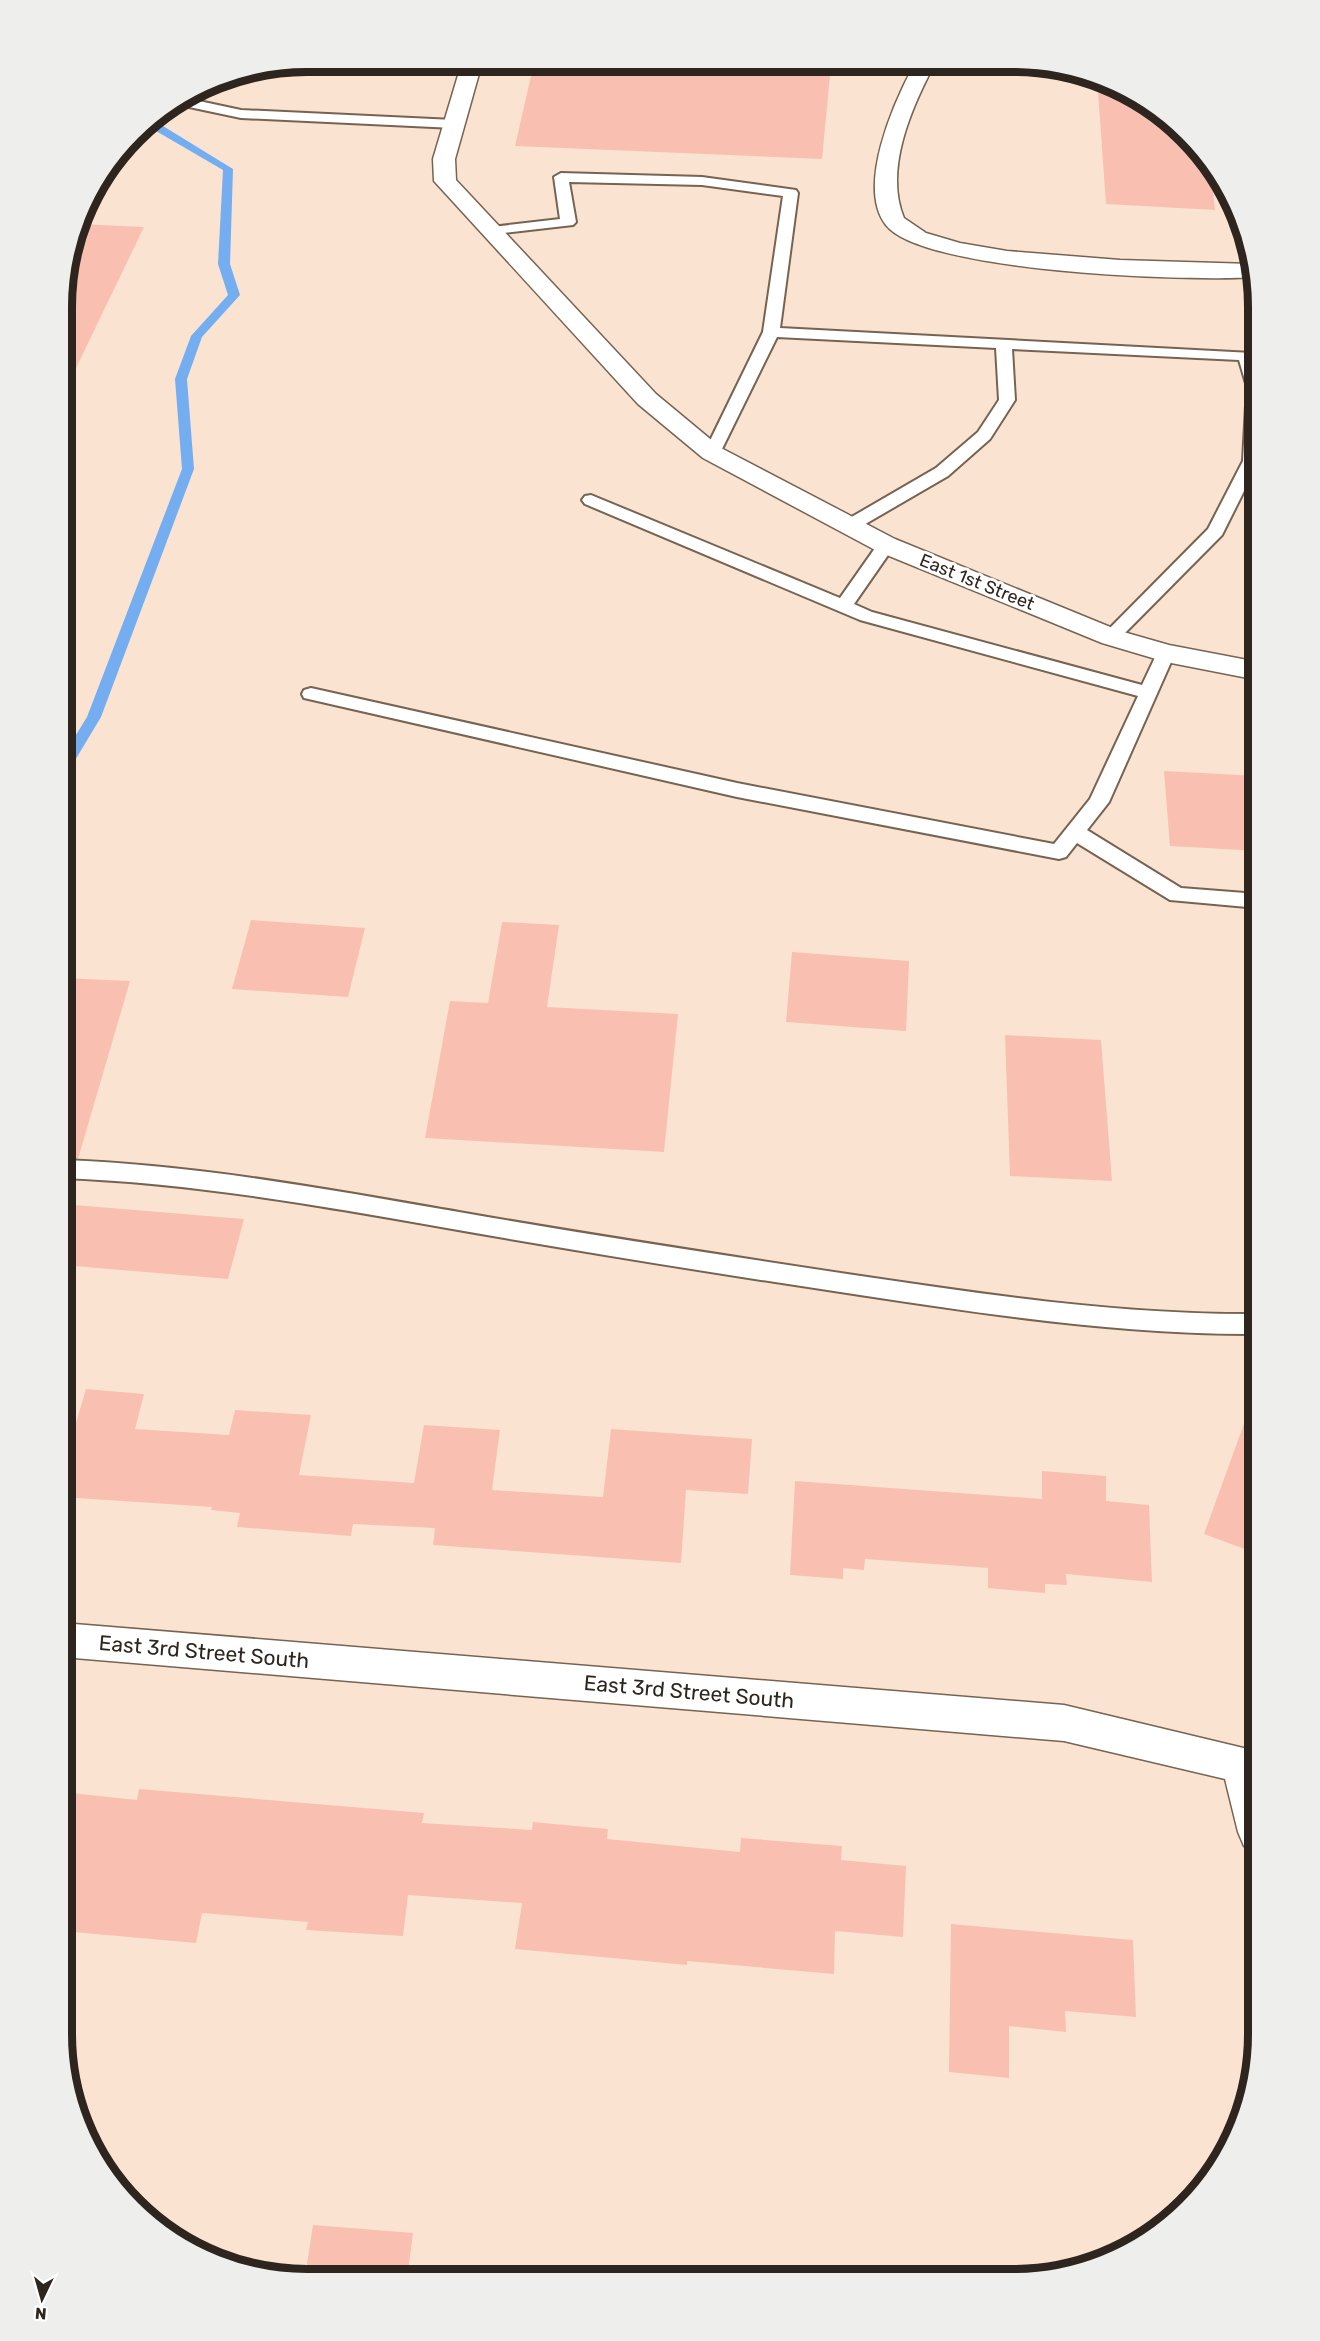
<svg xmlns="http://www.w3.org/2000/svg" width="1320" height="2341" viewBox="0 0 1320 2341" font-family="Rubik,sans-serif">
	<style>
		.lines { fill: none; stroke-linecap: round; stroke-linejoin: round }
		.stream { fill: #74aef0; fill-rule: evenodd }
		.building { fill: #f9c0b2 }
		.service-casing { stroke: #766352; stroke-width: 4 }
		.minor-casing { stroke: #766352; stroke-width: 3 }
		.service { fill: #fff; fill-rule: evenodd }
		.minor { fill: #fff; fill-rule: evenodd }
		.labels { text-anchor: middle; stroke-width: 6; stroke-linejoin: round; paint-order: stroke }
		.far-street-label { font-size: 18px; fill: #2d251e; stroke: #fff }
		.street-label { font-size: 21px; fill: #2d251e; stroke: #fff }
		.rim { fill: none; stroke: #2d251e; stroke-width: 8 }
	</style>
	<rect width="100%" height="100%" fill="#fae4d1"/>
	<g class="lines">
		<polygon class="stream" points="145,123 163,126 233,169 230,264 240,295 202,337 187,379 194,469 101,717 74,762 63,766 63,756 87,717 182,469 175,379 191,336 228,295 218,264 223,170 156,131 140,129"/>
	</g>
	<g class="building">
		<polygon points="534,63 831,65 822,159 515,146"/>
		<polygon points="1097,78 1121,87 1175,122 1210,163 1215,210 1106,204"/>
		<polygon points="79,224 144,227 63,395 64,275"/>
		<polygon points="1164,771 1258,776 1258,851 1170,846"/>
		<polygon points="251,920 365,928 348,997 232,989"/>
		<polygon points="502,922 559,925 547,1007 678,1014 664,1152 425,1138 450,1001 488,1003"/>
		<polygon points="792,952 909,961 906,1031 786,1022"/>
		<polygon points="63,978 130,981 78,1159 63,1158"/>
		<polygon points="1005,1035 1101,1040 1112,1181 1010,1176"/>
		<polygon points="62,1204 244,1219 228,1279 62,1265"/>
		<polygon points="86,1389 144,1394 135,1429 229,1435 235,1410 311,1415 299,1475 414,1483 424,1425 500,1430 492,1490 603,1497 611,1429 752,1439 748,1494 686,1490 681,1563 433,1545 435,1528 353,1524 351,1536 237,1527 240,1513 211,1510 212,1507 62,1497 62,1425 75,1426"/>
		<polygon points="1253,1399 1258,1400 1258,1554 1204,1534"/>
		<polygon points="1042,1471 1106,1476 1106,1501 1149,1505 1152,1582 1066,1574 1067,1585 1045,1584 1045,1593 988,1588 988,1568 865,1559 864,1570 843,1568 843,1579 790,1575 795,1481 1042,1499"/>
		<polygon points="139,1789 424,1813 422,1823 532,1830 533,1822 608,1829 607,1839 740,1852 741,1838 842,1846 841,1860 906,1866 903,1937 835,1931 834,1974 687,1961 687,1965 515,1949 522,1903 408,1895 403,1936 306,1930 308,1922 202,1913 196,1943 62,1931 62,1792 137,1800"/>
		<polygon points="951,1924 1133,1940 1136,2017 1065,2011 1066,2032 1009,2026 1009,2078 949,2072"/>
		<polygon points="313,2225 413,2233 407,2278 305,2277"/>
	</g>
	<g class="lines">
		<defs>
			<g id="service">
				<polygon points="185,98 241,110 454,120 461,124 454,128 241,118 175,104"/>
				<polygon points="561,173 702,177 796,190 798,193 780,328 1252,353 1258,371 1258,463 1222,535 1117,641 1105,641 1102,637 1105,633 1208,529 1243,461 1247,387 1239,360 1012,349 1015,400 990,439 948,476 855,530 843,530 840,526 843,522 936,468 978,432 999,400 996,348 777,337 720,453 712,458 706,457 704,453 763,332 783,196 702,185 569,182 576,222 573,225 487,235 484,232 487,229 492,227 560,219 554,177"/>
				<polygon points="591,495 840,598 880,541 892,541 895,545 854,604 872,612 1142,685 1159,649 1173,649 1175,653 1109,802 1087,830 1181,888 1258,894 1258,908 1170,900 1077,843 1066,857 1059,859 737,797 304,698 302,694 304,690 311,688 737,783 1054,844 1090,799 1138,696 860,620 585,504 582,500 585,496"/>
				<path d="M63 1160C197 1165 327 1189 459 1212 591 1235 722 1255 854 1275 988 1295 1122 1315 1258 1314V1334C1124 1335 992 1315 860 1295 720 1274 581 1252 441 1227 316 1205 191 1183 63 1178Z"/>
			</g>
			<g id="minor">
				<polygon points="462,62 482,63 455,159 456,180 656,394 721,448 895,539 1120,631 1169,645 1258,662 1258,680 1166,662 1102,643 877,551 703,458 638,404 434,181 433,159"/>
				<path d="M914 65H934C911 109 884 170 904 218L926 233 960 243 1007 251 1120 260 1251 264 1254 277C1190 282 922 272 886 225 856 187 894 102 914 65Z"/>
				<polygon points="62,1623 1064,1705 1256,1751 1258,1851 1244,1846 1238,1832 1225,1779 1064,1741 62,1657"/>
			</g>
		</defs>
		<use href="#service" class="service-casing"/>
		<use href="#minor" class="minor-casing"/>
		<use href="#service" class="service"/>
		<use href="#minor" class="minor"/>
	</g>
	<g class="labels">
		<g class="far-street-label">
			<text transform="translate(977 582) rotate(22)" y="6">East 1st Street</text>
		</g>
		<g class="street-label">
			<text transform="translate(204 1652) rotate(5)" y="7">East 3rd Street South</text>
			<text transform="translate(689 1692) rotate(5)" y="7">East 3rd Street South</text>
		</g>
	</g>
	<path d="M0 0H1320V2341H0ZM307 72H1013A235 235 0 0 1 1248 307V2034A235 235 0 0 1 1013 2269H307A235 235 0 0 1 72 2034V307A235 235 0 0 1 307 72Z" fill="#eeeeed" fill-rule="evenodd"/>
	<path class="rim" d="M307 72H1013A235 235 0 0 1 1248 307V2034A235 235 0 0 1 1013 2269H307A235 235 0 0 1 72 2034V307A235 235 0 0 1 307 72Z"/>
	<g transform="translate(42 2299) rotate(185)" stroke="#ffffff" stroke-width="4.5" paint-order="stroke">
	<path d="M0-4.5L10 22L0 15L-10 22Z" fill="#2d251e"/>
	<text y="-9" font-size="16" font-weight="bold" text-anchor="middle" fill="#2d251e">N</text>
	</g>
</svg>
